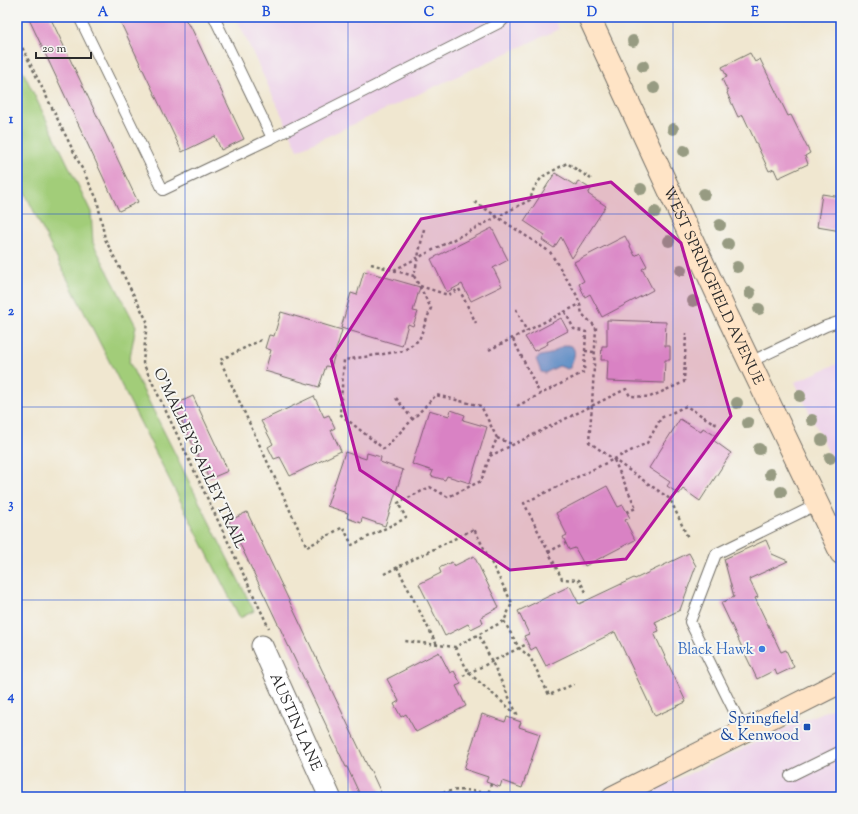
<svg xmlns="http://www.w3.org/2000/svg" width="858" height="814" viewBox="0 0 858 814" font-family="'Sorts Mill Goudy',serif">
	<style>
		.built { fill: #edd1e9 }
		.green { fill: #a2cd79; stroke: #667c52 }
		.water { fill: #53b3d1; stroke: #3f6f7e }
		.building { fill: #e39dcd }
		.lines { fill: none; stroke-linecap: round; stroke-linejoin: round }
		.lane-casing { stroke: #706d65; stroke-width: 12 }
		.street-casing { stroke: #706d65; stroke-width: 23 }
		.secondary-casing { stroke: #706d65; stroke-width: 24 }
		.path { stroke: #706d65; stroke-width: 2.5; stroke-dasharray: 3 3; stroke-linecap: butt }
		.lane { stroke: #fff; stroke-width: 10 }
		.street { stroke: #fff; stroke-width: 21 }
		.secondary { stroke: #ffe4c6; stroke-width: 22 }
		.tree { fill: #979b82 }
		.marked { fill: #b5179e; fill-opacity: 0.2; stroke: #b5179e; stroke-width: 3; stroke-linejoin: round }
		.grid { fill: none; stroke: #1d4ed8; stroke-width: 1; stroke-opacity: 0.55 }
		.shop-dot { fill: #3f7fe0; stroke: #f6f6f2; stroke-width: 1.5 }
		.transit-dot { fill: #1a4fb4; stroke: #f6f6f2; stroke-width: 1.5 }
		.labels { text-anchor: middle; stroke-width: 4; stroke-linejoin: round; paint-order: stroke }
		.street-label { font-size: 15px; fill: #2b2b2b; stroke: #f6f6f2 }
		.shop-label { font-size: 15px; fill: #366cbe; stroke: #f6f6f2; text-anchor: end }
		.transit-label { font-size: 15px; fill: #164399; stroke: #f6f6f2; text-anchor: end }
		.neatline { fill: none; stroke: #1d4ed8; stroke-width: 1.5 }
		.grid-label { font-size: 13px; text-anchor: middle; font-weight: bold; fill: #1d4ed8 }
	</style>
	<rect width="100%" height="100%" fill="#f6f6f2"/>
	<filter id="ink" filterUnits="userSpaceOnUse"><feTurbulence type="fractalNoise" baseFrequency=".025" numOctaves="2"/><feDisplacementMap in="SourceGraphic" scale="8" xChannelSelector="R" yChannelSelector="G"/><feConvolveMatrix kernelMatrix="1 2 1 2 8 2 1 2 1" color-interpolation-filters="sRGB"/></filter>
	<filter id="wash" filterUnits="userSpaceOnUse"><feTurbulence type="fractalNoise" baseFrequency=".012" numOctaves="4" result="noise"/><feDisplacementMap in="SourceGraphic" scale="16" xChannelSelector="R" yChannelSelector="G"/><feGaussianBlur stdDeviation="0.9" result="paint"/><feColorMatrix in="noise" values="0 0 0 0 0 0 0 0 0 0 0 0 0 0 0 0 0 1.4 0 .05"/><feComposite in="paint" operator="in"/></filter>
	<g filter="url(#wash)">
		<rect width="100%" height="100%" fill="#f0e7d0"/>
		<g class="built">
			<polygon points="236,17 553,17 559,29 298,150"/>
			<polygon points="841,362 841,479 795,382"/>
			<polygon points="841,705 841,797 640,797 796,723"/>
		</g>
		<polygon class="green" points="17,59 91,212 93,243 136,326 129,362 254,611 240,618 50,245 17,176"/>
		<path class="water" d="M567 345 572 346C578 354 572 359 570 368L567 369 559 366 545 373 541 372 536 359C541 354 547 356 552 353 557 350 560 346 567 345Z"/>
		<g id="blocks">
			<g class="building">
				<polygon points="28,17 50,17 138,202 119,211"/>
				<polygon points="118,17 184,17 189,26 190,25 244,139 221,150 215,136 182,152"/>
				<polygon points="750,53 755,62 760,59 788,116 791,115 810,153 805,156 808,164 778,178 774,169 769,171 743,115 738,117 727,93 728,92 722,79 727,77 722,67"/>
				<polygon points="555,173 576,186 578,181 591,189 588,194 606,206 572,258 561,237 554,248 542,240 545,235 524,221"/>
				<polygon points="822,194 841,197 841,231 817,227"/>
				<polygon points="492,228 508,260 493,268 502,286 471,301 462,284 447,292 431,259"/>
				<polygon points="625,236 635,256 640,253 647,266 642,269 653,290 602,317 590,294 585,297 579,284 584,281 574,262"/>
				<polygon points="364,271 420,287 413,311 418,312 413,326 408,324 402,346 341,328 351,293 357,295"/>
				<polygon points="281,312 342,330 331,367 326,366 319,387 265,371 271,350 265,348 269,335 274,336"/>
				<polygon points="561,318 568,331 547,342 548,344 534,351 525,337"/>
				<polygon points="607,320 666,322 665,346 670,346 670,360 665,360 664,383 607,381 608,360 601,360 602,346 607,346"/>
				<polygon points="193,396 228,471 209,479 174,405"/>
				<polygon points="314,396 324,417 329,415 335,428 331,430 341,451 290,476 280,457 274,459 268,447 273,444 261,421"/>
				<polygon points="429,410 449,416 451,410 465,415 463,420 487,427 470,483 447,476 445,480 431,476 433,471 412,464"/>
				<polygon points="680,419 701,432 703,428 716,436 713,440 731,453 700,501 683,489 679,494 667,486 670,482 649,468"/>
				<polygon points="345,452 366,459 367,453 381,457 380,462 403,470 385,526 362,518 361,523 347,518 348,513 327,506"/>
				<polygon points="607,486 618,507 623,505 630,518 625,520 635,540 585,566 575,548 569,550 563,537 567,535 556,513"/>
				<polygon points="247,512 369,769 370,769 383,797 361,797 347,767 346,767 229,521"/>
				<polygon points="766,540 772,554 788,561 749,579 758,597 755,598 781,652 786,650 794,667 777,675 775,670 757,679 721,603 734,597 724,559"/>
				<polygon points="689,553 696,566 680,610 655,622 659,631 654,633 686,702 655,716 615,632 546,666 536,647 531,650 524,636 529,634 518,611 570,586 579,604 634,578 635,579"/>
				<polygon points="474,556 499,607 481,617 483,623 471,629 468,624 445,636 419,584 441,573 439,568 452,562 454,566"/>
				<polygon points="439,652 450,673 454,671 461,684 456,686 466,706 416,732 406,714 401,717 394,704 399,701 387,679"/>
				<polygon points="482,714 505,722 507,717 521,722 519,727 540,734 522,788 502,781 500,787 486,782 488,777 464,769"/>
			</g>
		</g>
	</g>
	<g filter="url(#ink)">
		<use href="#blocks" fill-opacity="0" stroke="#706d65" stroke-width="1"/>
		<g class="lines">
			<defs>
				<g id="lane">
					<polyline points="79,17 163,190 272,138"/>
					<polyline points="214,17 272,138 501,22 506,17"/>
					<polyline points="750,362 826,326 841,321"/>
					<polyline points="744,731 690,622 716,554 818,504"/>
					<polyline points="790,776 841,751"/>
				</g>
				<g id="street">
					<path id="s1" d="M262 646 330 797"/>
				</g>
				<g id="secondary">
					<path id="s2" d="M589 17 726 313 841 553"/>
					<polyline points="613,797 841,682"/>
				</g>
			</defs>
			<use href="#lane" class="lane-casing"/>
			<use href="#street" class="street-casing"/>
			<use href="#secondary" class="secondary-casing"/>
			<g class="path">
				<polyline points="17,37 97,199 105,239 147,321 143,363 269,628"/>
				<polyline points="475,202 550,252 576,294 580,304 582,314 596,327 592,405 589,442 670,499 688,538"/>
				<polyline points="424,229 414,276 431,308 419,340 403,351 344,360 340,414 384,449 436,395 481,406 497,438 490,455"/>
				<polyline points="371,264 414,276"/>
				<polyline points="394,270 530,200 534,188 542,177 567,163 591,179"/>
				<polyline points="420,286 448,295 459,289 476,323"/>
				<polyline points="516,309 527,332"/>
				<polyline points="513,339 540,394"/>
				<polyline points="261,340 220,360 307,547 343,527 352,545 406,518 398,503 430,487 448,497 481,481 490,456 626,389 630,396 650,397 684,382 686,333"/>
				<polyline points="489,350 580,304"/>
				<polyline points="585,351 594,352"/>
				<polyline points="396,398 413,420"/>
				<polyline points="517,406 584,372 586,332 574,329 565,312"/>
				<polyline points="497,438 512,444"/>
				<polyline points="614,460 636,508 627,512"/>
				<polyline points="548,552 566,543"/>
				<polyline points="397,567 437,645"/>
				<polyline points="384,574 474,529 512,603 504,621 455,647 405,641"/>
				<polyline points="586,592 579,580 562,579 524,503 647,443 661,418 686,406 717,425"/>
				<polyline points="504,621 519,648 530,657 549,695 574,684"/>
				<polyline points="455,647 469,673 518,716 479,635"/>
				<polyline points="463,676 525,645"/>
				<path d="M431 797C450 788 468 789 488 794L491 784"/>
			</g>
			<use href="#lane" class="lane"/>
			<use href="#street" class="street"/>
			<use href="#secondary" class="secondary"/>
		</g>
		<g class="tree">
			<circle cx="633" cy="41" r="6"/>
			<circle cx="643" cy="66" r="6"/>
			<circle cx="654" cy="88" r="6"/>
			<circle cx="673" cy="129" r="6"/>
			<circle cx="684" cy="151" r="6"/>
			<circle cx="641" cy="189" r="6"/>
			<circle cx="704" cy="194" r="6"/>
			<circle cx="655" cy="212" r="6"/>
			<circle cx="720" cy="225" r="6"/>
			<circle cx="669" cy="241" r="6"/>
			<circle cx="728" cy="244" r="6"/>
			<circle cx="737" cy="267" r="6"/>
			<circle cx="681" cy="270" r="6"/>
			<circle cx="750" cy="293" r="6"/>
			<circle cx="693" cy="301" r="6"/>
			<circle cx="759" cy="309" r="6"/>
			<circle cx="800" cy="396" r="6"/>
			<circle cx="737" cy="403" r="6"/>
			<circle cx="812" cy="420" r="6"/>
			<circle cx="748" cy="423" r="6"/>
			<circle cx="822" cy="440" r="6"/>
			<circle cx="759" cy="449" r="6"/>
			<circle cx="830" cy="458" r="6"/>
			<circle cx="770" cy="474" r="6"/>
			<circle cx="781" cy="492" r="6"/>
		</g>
	</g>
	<path class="marked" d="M611 182 681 243 731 416 626 559 510 570 360 470 331 359 421 219Z"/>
	<path class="grid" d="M185 17V797M348 17V797M510 17V797M673 17V797M17 214H841M17 407H841M17 600H841"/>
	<circle class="shop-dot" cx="762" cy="649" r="4"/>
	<rect class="transit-dot" x="803" y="723" width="8" height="8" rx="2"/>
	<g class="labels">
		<g class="street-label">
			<text dy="5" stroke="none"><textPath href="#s2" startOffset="296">WEST SPRINGFIELD AVENUE</textPath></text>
			<text transform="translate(200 458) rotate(65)" y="5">O'MALLEY'S ALLEY TRAIL</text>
			<text dy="5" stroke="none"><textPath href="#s1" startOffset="83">AUSTIN LANE</textPath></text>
		</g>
		<g class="shop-label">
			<text x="754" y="654">Black Hawk</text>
		</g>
		<g class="transit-label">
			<text x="799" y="723">Springfield<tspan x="799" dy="17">&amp; Kenwood</tspan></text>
		</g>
	</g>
	<rect width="858" height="814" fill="none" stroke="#f6f6f2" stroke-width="44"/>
	<path d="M36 52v6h55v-6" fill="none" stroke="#2b2b2b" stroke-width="2"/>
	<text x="42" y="52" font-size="12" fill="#2b2b2b" stroke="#f6f6f2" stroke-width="3" paint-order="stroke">20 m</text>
	<rect x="22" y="22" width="814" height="770" class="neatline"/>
	<g class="grid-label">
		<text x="103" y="16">A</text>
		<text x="266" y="16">B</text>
		<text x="429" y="16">C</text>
		<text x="592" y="16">D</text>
		<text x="755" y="16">E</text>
		<text x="11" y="123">1</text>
		<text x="11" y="315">2</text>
		<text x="11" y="508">3</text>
		<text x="11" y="700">4</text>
	</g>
</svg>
